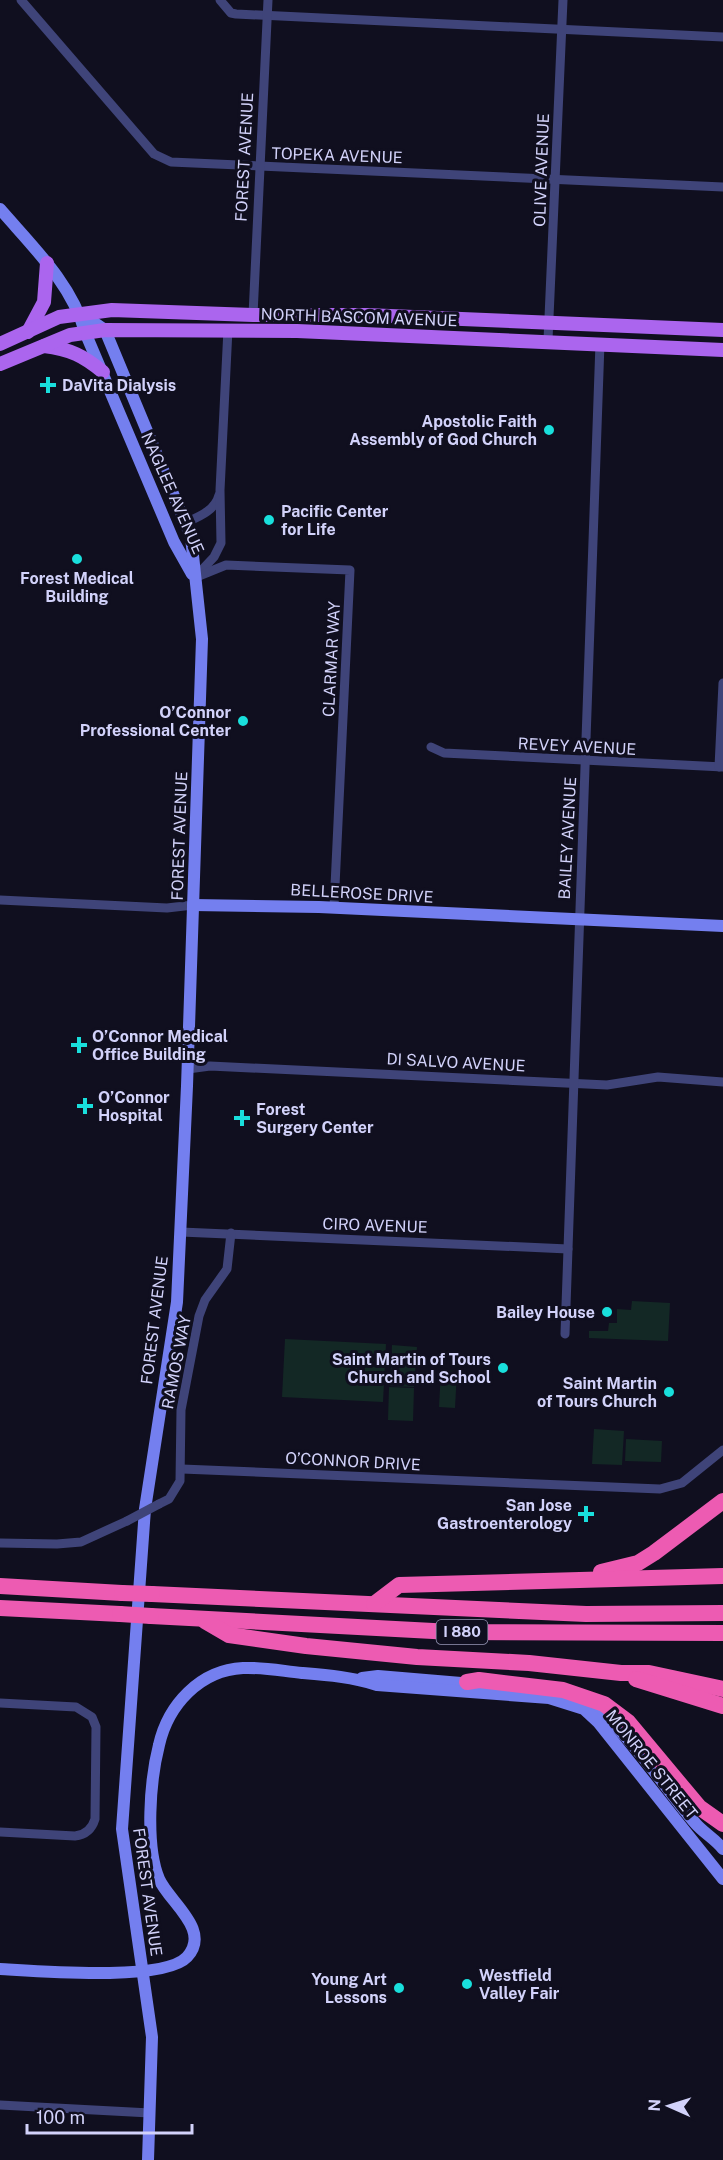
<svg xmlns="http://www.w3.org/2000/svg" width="723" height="2160" viewBox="0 0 723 2160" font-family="'Public Sans',sans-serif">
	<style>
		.green { fill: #132825 }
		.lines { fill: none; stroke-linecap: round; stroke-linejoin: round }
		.street { stroke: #3f4479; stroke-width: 9 }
		.secondary { stroke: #747fef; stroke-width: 12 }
		.primary { stroke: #ab65ee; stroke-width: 14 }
		.highway { stroke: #ed5bb2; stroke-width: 16 }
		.street-bridge { stroke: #3f4479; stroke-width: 9 }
		.highway-bridge { stroke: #ed5bb2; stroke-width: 16 }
		.poi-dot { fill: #19dfdc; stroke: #100f1f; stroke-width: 2 }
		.labels { text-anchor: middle; stroke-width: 6; stroke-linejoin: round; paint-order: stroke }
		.shield { fill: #100f1f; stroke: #9898b8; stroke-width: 1.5 }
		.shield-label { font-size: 15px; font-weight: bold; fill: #d2d2fa }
		.street-label { font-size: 16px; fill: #d2d2fa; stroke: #100f1f }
		.poi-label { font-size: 16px; font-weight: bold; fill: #d2d2fa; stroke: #100f1f; text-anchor: end }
	</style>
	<rect width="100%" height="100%" fill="#100f1f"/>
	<g class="green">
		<polygon points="632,1301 670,1303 668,1341 589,1338 589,1331 608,1331 609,1323 617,1323 617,1309 631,1310"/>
		<polygon points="285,1339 386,1344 383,1402 282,1397"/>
		<polygon points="392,1345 417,1347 414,1387 390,1386"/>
		<polygon points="441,1370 457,1371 455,1408 439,1407"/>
		<polygon points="389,1387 414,1388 413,1421 388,1420"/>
		<polygon points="594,1429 624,1431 622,1465 592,1464"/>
		<polygon points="626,1439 662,1441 661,1462 625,1461"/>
	</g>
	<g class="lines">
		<g class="street">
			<polyline points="21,0 154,154 171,162 723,187"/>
			<polyline points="220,0 231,13 236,14 723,37"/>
			<polyline points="253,315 268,0"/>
			<polyline points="548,340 563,0"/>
			<path d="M185 523C198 517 215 511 219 495"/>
			<polyline points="198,574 214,557 221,543 220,490 228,329"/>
			<polyline points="194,578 226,565 350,570 334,907"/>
			<polyline points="431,747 444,753 723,767"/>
			<polyline points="719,767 723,683"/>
			<polyline points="0,900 167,908 193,905"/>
			<polyline points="188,1069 210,1066 607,1085 658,1077 723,1082"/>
			<polyline points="181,1232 568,1249"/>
			<polyline points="565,1334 600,343"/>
			<polyline points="182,1469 660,1489 682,1483 723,1450"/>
			<polyline points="159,1504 169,1499 180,1481 181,1410 199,1316 205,1300 227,1269 231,1233"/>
			<polyline points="0,1543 57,1544 81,1542 127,1521"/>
			<path d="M0 1703 76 1707 92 1717 96 1727 95 1819C92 1829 85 1835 75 1836L0 1832"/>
			<polyline points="0,2105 150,2113"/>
		</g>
		<g class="secondary">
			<path d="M0 209C32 246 72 284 85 332L174 542 192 574"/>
			<polyline points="80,313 105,330 191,537 202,639 187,1086 177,1302 145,1509 122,1829 152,2037 148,2160"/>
			<polyline points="193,905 319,907 723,926"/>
			<polyline points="362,1678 378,1676 473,1684"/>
			<path d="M590 1705C626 1727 666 1790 696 1824 704 1833 715 1839 723 1849"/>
			<path d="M0 1969C36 1971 164 1982 187 1957 212 1930 169 1902 159 1879 145 1845 150 1780 159 1745 168 1705 200 1670 243 1668 262 1667 282 1671 302 1673 327 1675 353 1677 377 1685L549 1698 584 1709 598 1722 723 1879"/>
		</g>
		<g class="primary">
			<polyline points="28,332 44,302 47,263"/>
			<polyline points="0,344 59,317 112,310 253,315 366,315 723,330"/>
			<path d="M44 346C70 349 84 356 103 372"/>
			<polyline points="0,364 70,335 105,330 297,331 723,350"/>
		</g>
		<g class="highway">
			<polyline points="601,1572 638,1563 654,1553 723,1501"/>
			<polyline points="0,1586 122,1593"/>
			<polyline points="152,1594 586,1614 723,1613"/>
			<polyline points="374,1604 399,1585 723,1576"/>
			<polyline points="0,1608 120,1614"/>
			<polyline points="151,1616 452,1632 723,1633"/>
			<polyline points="205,1621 229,1635 306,1646 417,1657 529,1663 621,1673 649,1673 723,1689"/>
			<polyline points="636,1679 723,1706"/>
			<polyline points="467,1682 479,1680 563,1690 604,1704 628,1722 699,1807 723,1824"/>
		</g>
		<polyline class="street-bridge" points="127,1521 159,1504"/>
		<g class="highway-bridge">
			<polyline points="122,1593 152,1594"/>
			<polyline points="120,1614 151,1616"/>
		</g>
	</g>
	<g class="poi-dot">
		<path d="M45 376h6v6h6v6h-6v6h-6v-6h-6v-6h6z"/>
		<circle cx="549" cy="430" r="6"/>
		<circle cx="269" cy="520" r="6"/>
		<circle cx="77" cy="559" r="6"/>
		<circle cx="243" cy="721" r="6"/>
		<path d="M76 1036h6v6h6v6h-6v6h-6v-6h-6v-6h6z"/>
		<path d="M82 1097h6v6h6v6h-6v6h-6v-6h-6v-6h6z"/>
		<path d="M239 1109h6v6h6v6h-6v6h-6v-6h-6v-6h6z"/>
		<circle cx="607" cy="1312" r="6"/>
		<circle cx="503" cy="1368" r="6"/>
		<circle cx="669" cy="1392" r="6"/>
		<path d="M583 1505h6v6h6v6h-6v6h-6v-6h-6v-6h6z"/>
		<circle cx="467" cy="1984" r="6"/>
		<circle cx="399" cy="1988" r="6"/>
	</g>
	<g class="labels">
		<rect class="shield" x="436.5" y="1620" width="51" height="24" rx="4.5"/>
		<g class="shield-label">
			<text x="462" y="1637">I 880</text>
		</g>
		<g class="street-label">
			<text transform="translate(337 155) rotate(2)" y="6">TOPEKA AVENUE</text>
			<text transform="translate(244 157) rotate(-87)" y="6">FOREST AVENUE</text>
			<text transform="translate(541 170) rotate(-88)" y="6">OLIVE AVENUE</text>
			<text transform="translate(359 317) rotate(2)" y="6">NORTH BASCOM AVENUE</text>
			<text transform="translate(173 493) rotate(66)" y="6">NAGLEE AVENUE</text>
			<text transform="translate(331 659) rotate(-87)" y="6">CLARMAR WAY</text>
			<text transform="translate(577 746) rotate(3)" y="6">REVEY AVENUE</text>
			<text transform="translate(179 836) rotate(-88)" y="6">FOREST AVENUE</text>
			<text transform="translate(567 838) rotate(-87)" y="6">BAILEY AVENUE</text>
			<text transform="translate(362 893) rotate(3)" y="6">BELLEROSE DRIVE</text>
			<text transform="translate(456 1062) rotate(3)" y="6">DI SALVO AVENUE</text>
			<text transform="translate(375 1225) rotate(2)" y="6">CIRO AVENUE</text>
			<text transform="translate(154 1320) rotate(-83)" y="6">FOREST AVENUE</text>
			<text transform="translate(176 1362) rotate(-79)" y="6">RAMOS WAY</text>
			<text transform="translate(353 1461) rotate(3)" y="6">O’CONNOR DRIVE</text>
			<text transform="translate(652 1764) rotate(51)" y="6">MONROE STREET</text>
			<text transform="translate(148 1892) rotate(82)" y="6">FOREST AVENUE</text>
		</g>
		<g class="poi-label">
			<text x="62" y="391" text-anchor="start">DaVita Dialysis</text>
			<text x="537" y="427">Apostolic Faith<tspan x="537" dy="18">Assembly of God Church</tspan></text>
			<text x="281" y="517" text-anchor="start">Pacific Center<tspan x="281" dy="18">for Life</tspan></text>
			<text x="77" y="584" text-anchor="middle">Forest Medical<tspan x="77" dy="18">Building</tspan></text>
			<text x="231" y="718">O’Connor<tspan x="231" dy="18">Professional Center</tspan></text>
			<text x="92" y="1042" text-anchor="start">O’Connor Medical<tspan x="92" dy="18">Office Building</tspan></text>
			<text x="98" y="1103" text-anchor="start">O’Connor<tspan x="98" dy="18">Hospital</tspan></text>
			<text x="256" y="1115" text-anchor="start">Forest<tspan x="256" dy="18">Surgery Center</tspan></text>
			<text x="595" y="1318">Bailey House</text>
			<text x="491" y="1365">Saint Martin of Tours<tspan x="491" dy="18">Church and School</tspan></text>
			<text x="657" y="1389">Saint Martin<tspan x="657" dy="18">of Tours Church</tspan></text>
			<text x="572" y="1511">San Jose<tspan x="572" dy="18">Gastroenterology</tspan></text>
			<text x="479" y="1981" text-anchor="start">Westfield<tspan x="479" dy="18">Valley Fair</tspan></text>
			<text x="387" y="1985">Young Art<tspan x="387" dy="18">Lessons</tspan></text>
		</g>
	</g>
	<g transform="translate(669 2106) rotate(273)" stroke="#100f1f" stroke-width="4.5" paint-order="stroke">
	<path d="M0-4.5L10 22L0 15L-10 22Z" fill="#d2d2fa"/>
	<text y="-9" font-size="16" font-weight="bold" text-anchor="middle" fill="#d2d2fa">N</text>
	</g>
	<path d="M27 2124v9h165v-9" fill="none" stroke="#d2d2fa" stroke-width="3"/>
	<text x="36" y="2124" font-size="18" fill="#d2d2fa" stroke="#100f1f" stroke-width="4.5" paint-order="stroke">100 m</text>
</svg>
